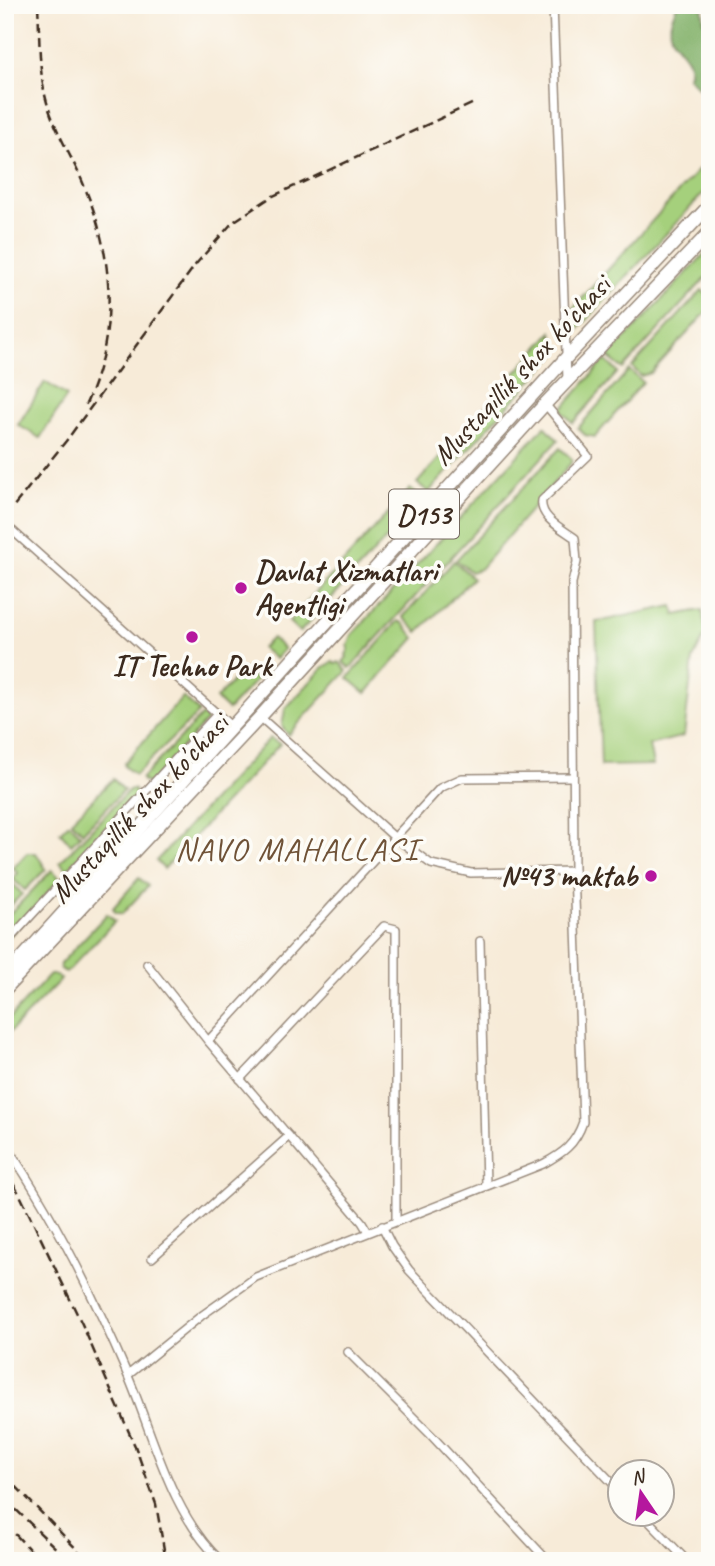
<svg xmlns="http://www.w3.org/2000/svg" width="715" height="1566" viewBox="0 0 715 1566" font-family="Caveat,sans-serif">
	<style>
		.green { fill: #a5d07c; stroke: #707d4d; stroke-width: 2 }
		.forest { fill: #84b26c; stroke: #606e45; stroke-width: 2 }
		.lines { fill: none; stroke-linecap: round; stroke-linejoin: round }
		.street-casing { stroke: #998a7b; stroke-width: 10 }
		.primary-casing { stroke: #998a7b; stroke-width: 15 }
		.street { stroke: #fff; stroke-width: 7 }
		.primary { stroke: #fff; stroke-width: 12 }
		.rail { stroke: #3b2a1e; stroke-width: 2.5; stroke-dasharray: 10 5; stroke-linecap: butt }
		.poi-dot { fill: #b5179e; stroke: #fdfcf7; stroke-width: 2.5 }
		.labels { text-anchor: middle; stroke-width: 7; stroke-linejoin: round; paint-order: stroke }
		.shield { fill: #fdfcf7; stroke: #75695f; stroke-width: 2 }
		.shield-label { font-size: 28px; font-weight: bold; fill: #3b2a1e }
		.street-label { font-size: 30px; fill: #3b2a1e; stroke: #fdfcf7 }
		.poi-label { font-size: 30px; font-weight: bold; fill: #3b2a1e; stroke: #fdfcf7; text-anchor: start }
		.neighbourhood-label { font-size: 32px; letter-spacing: 2px; fill: #6f5237; stroke: #fdfcf7 }
	</style>
	<rect width="100%" height="100%" fill="#fdfcf7"/>
	<filter id="ink" filterUnits="userSpaceOnUse"><feTurbulence type="fractalNoise" baseFrequency=".0143" numOctaves="2"/><feDisplacementMap in="SourceGraphic" scale="14" xChannelSelector="R" yChannelSelector="G"/><feConvolveMatrix kernelMatrix="1 2 1 2 8 2 1 2 1" color-interpolation-filters="sRGB"/></filter>
	<filter id="wash" filterUnits="userSpaceOnUse"><feTurbulence type="fractalNoise" baseFrequency=".00686" numOctaves="4" result="noise"/><feDisplacementMap in="SourceGraphic" scale="28" xChannelSelector="R" yChannelSelector="G"/><feGaussianBlur stdDeviation="1.57" result="paint"/><feColorMatrix in="noise" values="0 0 0 0 0 0 0 0 0 0 0 0 0 0 0 0 0 1.4 0 .05"/><feComposite in="paint" operator="in"/></filter>
	<g filter="url(#wash)">
		<rect width="100%" height="100%" fill="#f7ebd8"/>
		<g class="green">
			<polygon points="710,157 710,186 576,332 572,331 567,315"/>
			<polygon points="710,248 710,273 623,369 608,357"/>
			<polygon points="702,290 710,298 710,308 651,373 641,376 632,367"/>
			<polygon points="552,332 556,354 429,492 417,483"/>
			<polygon points="605,360 618,372 573,423 561,410"/>
			<polygon points="629,370 643,382 595,437 585,435 578,428"/>
			<polygon points="45,382 67,396 40,438 18,425"/>
			<polygon points="545,426 558,440 350,668 343,662 347,657 346,655 349,649 348,646 352,635"/>
			<polygon points="560,448 572,459 571,463 480,569 471,572 456,560"/>
			<polygon points="410,489 423,499 300,632 289,622"/>
			<polygon points="454,561 473,578 418,632 403,617"/>
			<polygon points="673,606 675,615 702,610 706,633 693,659 684,736 649,745 653,765 601,766 596,622"/>
			<polygon points="398,621 403,623 415,638 366,693 348,678"/>
			<polygon points="272,638 284,649 275,659 262,648"/>
			<polygon points="333,662 336,664 339,662 347,671 288,735 282,726 285,709 324,667"/>
			<polygon points="244,669 256,680 228,710 216,699"/>
			<polygon points="183,697 199,712 135,775 125,767 124,763"/>
			<polygon points="202,715 207,720 149,784 142,781 141,779"/>
			<polygon points="270,738 280,744 164,869 156,861"/>
			<polygon points="113,779 124,790 83,832 71,821"/>
			<polygon points="133,789 137,795 69,868 65,868 60,862 129,790"/>
			<polygon points="69,823 81,835 71,844 60,832"/>
			<polygon points="27,853 36,853 46,869 25,890 13,879 18,873 13,868"/>
			<polygon points="52,870 59,877 58,881 5,941 5,919"/>
			<polygon points="139,878 148,886 122,914 115,912 113,908"/>
			<polygon points="10,881 22,894 5,911 5,885"/>
			<polygon points="107,914 115,921 66,973 60,968 60,964"/>
			<polygon points="50,975 56,975 61,979 5,1037 5,1023"/>
		</g>
		<path class="forest" d="M677 5H702L704 22 710 21V99L688 77C694 57 678 51 672 38 667 26 673 16 677 5Z"/>
	</g>
	<g filter="url(#ink)">
		<g class="lines">
			<defs>
				<g id="street">
					<polyline points="553,5 567,379"/>
					<polyline points="5,524 231,726"/>
					<polyline points="260,717 393,836 431,864 471,873 574,871"/>
					<polyline points="480,941 486,1185"/>
					<polyline points="5,944 217,714"/>
					<polyline points="147,964 208,1041 362,1222 368,1232"/>
					<polyline points="208,1041 440,788 462,778 573,777"/>
					<polyline points="240,1079 384,926 396,929 396,1221"/>
					<path d="M5 1144C54 1216 94 1296 128 1376 154 1437 171 1514 221 1561"/>
					<polyline points="382,1226 392,1246 409,1270 620,1491"/>
					<polyline points="152,1258 289,1136"/>
					<polyline points="348,1352 431,1435 548,1561"/>
					<path d="M128 1375 201 1316 256 1277 543 1164C563 1153 575 1145 583 1122L574 871 572 583 577 562 575 538C563 529 539 518 542 500L588 456 545 404"/>
					<polyline points="642,1514 687,1561"/>
				</g>
				<g id="primary">
					<polyline points="5,977 566,358 710,205"/>
					<polyline points="5,989 260,717 545,404 710,232"/>
				</g>
			</defs>
			<use href="#street" class="street-casing"/>
			<use href="#primary" class="primary-casing"/>
			<use href="#street" class="street"/>
			<use href="#primary" class="primary"/>
			<g class="rail">
				<path d="M38 5C40 39 38 74 48 106 57 135 74 160 85 188 115 259 118 336 85 406"/>
				<polyline points="5,517 66,441 196,264 233,222 271,197 476,102"/>
				<polyline points="5,1171 19,1193 82,1324 135,1446 156,1504 166,1561"/>
				<polyline points="5,1475 88,1561"/>
				<polyline points="5,1499 69,1561"/>
				<polyline points="5,1523 40,1561"/>
			</g>
		</g>
	</g>
	<g class="poi-dot">
		<circle cx="241" cy="588" r="7"/>
		<circle cx="192" cy="637" r="7"/>
		<circle cx="651" cy="876" r="7"/>
	</g>
	<g class="labels">
		<rect class="shield" x="389" y="489.5" width="70" height="49" rx="5"/>
		<g class="shield-label">
			<text x="424" y="524">D153</text>
		</g>
		<g class="street-label">
			<text transform="translate(521 370) rotate(-47)" y="10">Mustaqillik shox ko'chasi</text>
			<text transform="translate(139 808) rotate(-47)" y="10">Mustaqillik shox ko'chasi</text>
		</g>
		<g class="poi-label">
			<text x="255" y="581">Davlat Xizmatlari<tspan x="255" dy="34">Agentligi</tspan></text>
			<text x="192" y="676" text-anchor="middle">IT Techno Park</text>
			<text x="637" y="886" text-anchor="end">№43 maktab</text>
		</g>
		<g class="neighbourhood-label">
			<text x="297" y="860">NAVO MAHALLASI</text>
		</g>
	</g>
	<rect width="715" height="1566" fill="none" stroke="#fdfcf7" stroke-width="28"/>
	<g transform="translate(641 1493) rotate(347)"><circle r="33" fill="#fdfcf7" stroke="#afa8a0" stroke-width="2"/>
	<path d="M0-5L12 26L0 18L-12 26Z" fill="#b5179e"/>
	<text y="-10" font-size="19" font-weight="bold" text-anchor="middle" fill="#3b2a1e">N</text>
	</g>
</svg>
